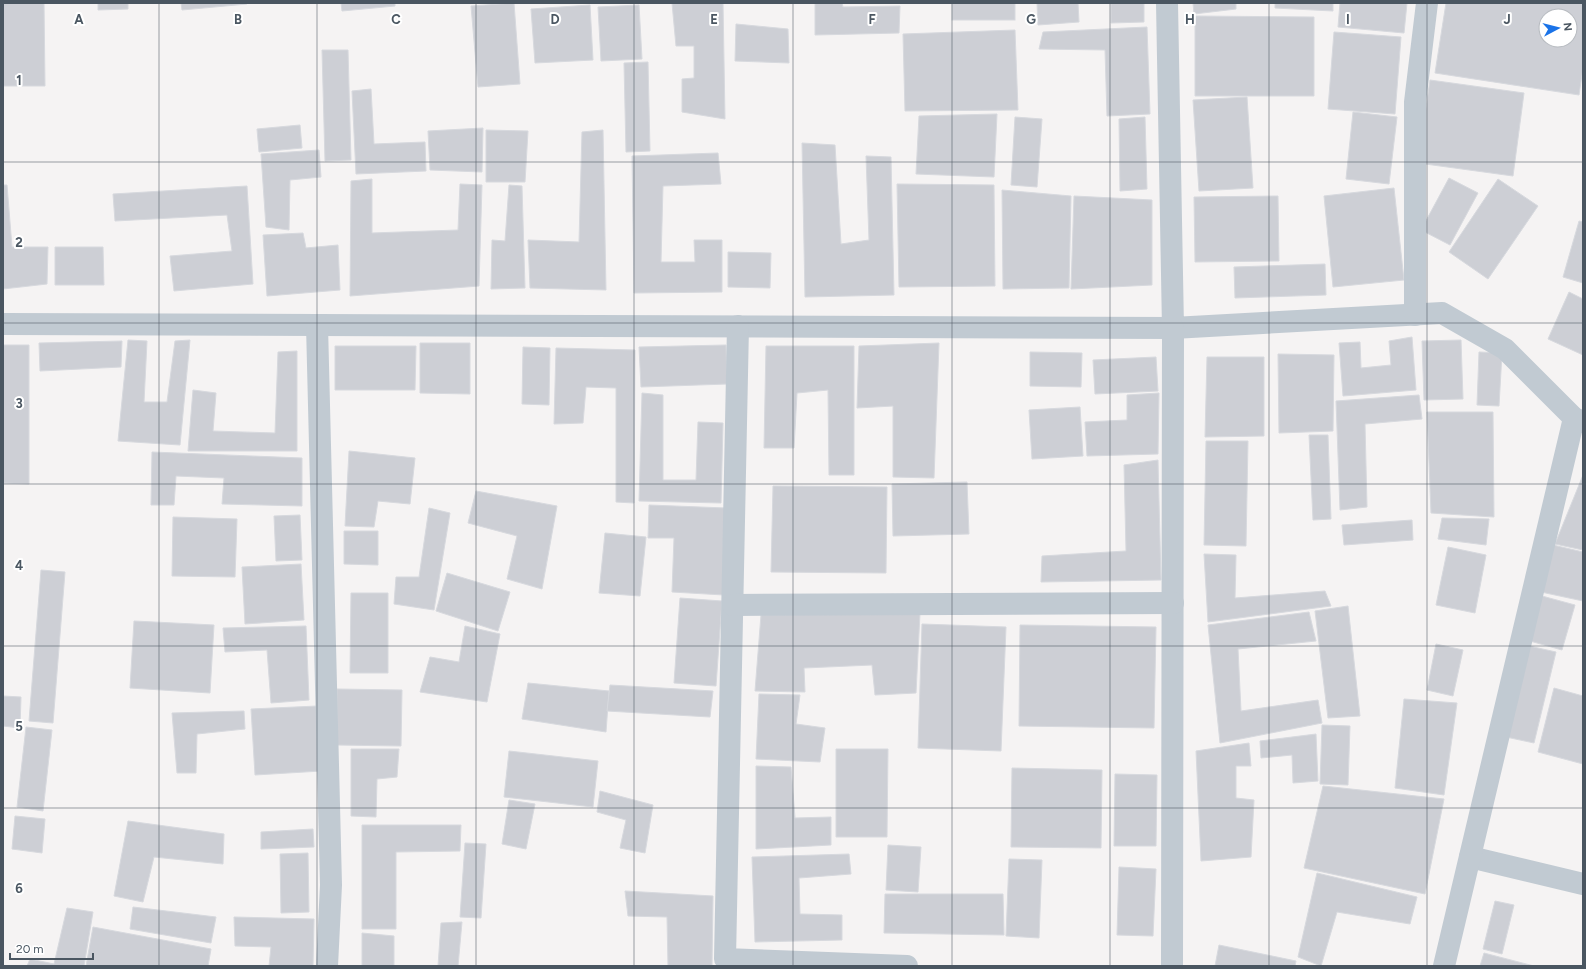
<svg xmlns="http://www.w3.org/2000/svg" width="1586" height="969" viewBox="0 0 1586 969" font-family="Figtree,sans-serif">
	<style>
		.building { fill: #cdcfd5; stroke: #d7d9de; fill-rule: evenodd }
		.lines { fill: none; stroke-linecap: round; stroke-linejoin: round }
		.minor { stroke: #c1cad2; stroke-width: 22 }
		.grid { fill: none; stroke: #4a5661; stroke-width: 1; stroke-opacity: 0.55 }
		.grid-label { font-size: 13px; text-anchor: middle; font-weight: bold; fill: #4a5661; stroke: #fff; stroke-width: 4; stroke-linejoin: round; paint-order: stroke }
	</style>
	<rect width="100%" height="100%" fill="#f5f3f3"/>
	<g class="building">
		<polygon points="3,3 44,3 45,86 3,86"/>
		<polygon points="98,3 128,3 128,9 98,10"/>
		<polygon points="181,3 246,3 247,4 182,10"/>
		<polygon points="341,3 395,3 395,6 342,11"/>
		<polygon points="514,3 520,84 478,87 471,6"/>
		<polygon points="672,3 723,3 725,119 682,112 682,79 694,78 694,46 676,46"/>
		<polygon points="815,3 842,3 843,7 900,6 899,33 815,35"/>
		<rect x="952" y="3" width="63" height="17"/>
		<polygon points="1037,3 1078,3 1079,22 1038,25"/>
		<polygon points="1111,3 1144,3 1144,22 1111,23"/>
		<polygon points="1193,3 1236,3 1236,9 1194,14"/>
		<polygon points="1275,3 1333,3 1333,11 1275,8"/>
		<polygon points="1340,3 1407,3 1404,33 1338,27"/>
		<path d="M1446 3H1583V68L1579 95 1435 73ZM1546 16H1570V40H1546Z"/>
		<polygon points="590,5 593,60 535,63 531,9"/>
		<polygon points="639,5 642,59 601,61 598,7"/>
		<polygon points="1195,16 1314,17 1314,96 1195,96"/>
		<polygon points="736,24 788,29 789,63 735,61"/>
		<polygon points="1147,27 1150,114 1107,116 1105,50 1039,49 1043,32"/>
		<polygon points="1015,30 1018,110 905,111 903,34"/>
		<polygon points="1334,32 1401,37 1395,114 1328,109"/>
		<polygon points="322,50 348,50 351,160 325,161"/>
		<polygon points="648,62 650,151 626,152 624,63"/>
		<polygon points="1430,80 1524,93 1513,176 1418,163"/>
		<polygon points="371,89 374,144 425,142 426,171 356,174 352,91"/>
		<polygon points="1247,97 1253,188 1199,191 1193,100"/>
		<polygon points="1353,112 1397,117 1389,184 1346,179"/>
		<polygon points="997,114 994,177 916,174 919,116"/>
		<polygon points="1015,117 1042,119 1037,187 1011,185"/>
		<polygon points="1145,117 1147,189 1120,191 1119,119"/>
		<polygon points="300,125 302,148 259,152 257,129"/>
		<polygon points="483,128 482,172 430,170 428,131"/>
		<polygon points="486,130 528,131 525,182 486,182"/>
		<polygon points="603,130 606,290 530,288 528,240 579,242 582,132"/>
		<polygon points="802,143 835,145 841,244 869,240 866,156 891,157 894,295 805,297"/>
		<polygon points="319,150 321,177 290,180 289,230 266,227 261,154"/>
		<polygon points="718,153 721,184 663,186 661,262 695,262 694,240 722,240 722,292 634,293 632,156"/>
		<polygon points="1449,178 1478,193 1450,245 1421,230"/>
		<polygon points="372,179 372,233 458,230 460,184 482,185 479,286 350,296 351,181"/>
		<polygon points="1498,179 1538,206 1488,279 1449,252"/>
		<polygon points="897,184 994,185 995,286 899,287"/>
		<polygon points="3,185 7,185 12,247 48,247 47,284 3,289"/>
		<polygon points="509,185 522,186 525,288 491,289 492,240 505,241"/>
		<polygon points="247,186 253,284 174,291 170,256 232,251 227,215 115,221 113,194"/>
		<polygon points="1394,188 1404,280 1333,287 1324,196"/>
		<polygon points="1002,190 1071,196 1069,288 1003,289"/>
		<polygon points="1074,196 1152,200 1152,285 1071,289"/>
		<polygon points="1278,196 1279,261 1195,262 1194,197"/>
		<polygon points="1579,221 1583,222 1583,283 1563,277"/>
		<polygon points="303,233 306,248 338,245 340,290 267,296 263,235"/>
		<polygon points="55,247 103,247 104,285 55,285"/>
		<polygon points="728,252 771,253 770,288 728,287"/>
		<polygon points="1325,264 1326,295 1235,298 1234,267"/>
		<polygon points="1569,292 1583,299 1583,355 1548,339"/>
		<polygon points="1412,337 1416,390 1343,396 1339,343 1360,342 1361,368 1391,365 1389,341"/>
		<polygon points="128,340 147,341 144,402 167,402 175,341 190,340 180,445 118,441"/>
		<polygon points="1461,340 1463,399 1424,400 1422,341"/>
		<polygon points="122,341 121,367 40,371 39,343"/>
		<polygon points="420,343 470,343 470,394 420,393"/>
		<polygon points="939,343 934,478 893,477 893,406 857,408 859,346"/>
		<polygon points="3,345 29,345 29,484 3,483"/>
		<polygon points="726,345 727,384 641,387 639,347"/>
		<polygon points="335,346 416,346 415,390 335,390"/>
		<polygon points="766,346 854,346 854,475 829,475 828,390 797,393 794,448 764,448"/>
		<polygon points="523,347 550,348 549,405 522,404"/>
		<polygon points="556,348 635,350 634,503 616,502 616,388 586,387 583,423 554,424"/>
		<polygon points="297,351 297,451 188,451 193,390 216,393 213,431 275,433 278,352"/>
		<polygon points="1030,352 1082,353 1081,387 1030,386"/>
		<polygon points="1479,352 1502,353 1499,406 1477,405"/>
		<polygon points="1278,354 1334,355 1333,431 1279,433"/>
		<polygon points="1156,357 1158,391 1095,394 1093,360"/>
		<polygon points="1207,357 1264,357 1264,436 1205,437"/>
		<polygon points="642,393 663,395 663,480 696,480 698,422 723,423 721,503 639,501"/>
		<polygon points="1159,393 1158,454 1087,456 1085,422 1127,420 1127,395"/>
		<polygon points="1419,395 1422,419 1365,424 1367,507 1340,510 1336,401"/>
		<polygon points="1080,407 1083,456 1032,459 1029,410"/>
		<polygon points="1427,412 1493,412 1494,517 1431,513"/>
		<polygon points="1309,435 1328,435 1331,519 1313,520"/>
		<polygon points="1206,441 1248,441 1246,546 1204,545"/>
		<polygon points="349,451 415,458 410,504 378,501 374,527 345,526"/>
		<polygon points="152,452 302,458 302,506 222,504 224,478 176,476 174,505 151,505"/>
		<polygon points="1158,460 1161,580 1041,582 1042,556 1126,551 1124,465"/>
		<polygon points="1583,475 1583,550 1555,544"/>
		<polygon points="967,482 969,534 893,536 892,484"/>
		<polygon points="773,486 887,487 886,573 771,572"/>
		<polygon points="476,491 557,506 542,589 507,579 517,536 468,523"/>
		<polygon points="649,505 726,508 724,595 672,592 674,538 648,538"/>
		<polygon points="429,508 450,513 434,610 394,604 396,577 419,577"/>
		<polygon points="300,515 302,560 276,561 274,516"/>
		<polygon points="173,517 237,519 235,577 172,576"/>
		<polygon points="1442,518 1489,519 1486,545 1438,539"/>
		<polygon points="1412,520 1413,540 1344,545 1342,525"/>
		<polygon points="344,531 378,531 378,565 344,564"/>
		<polygon points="605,533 646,537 640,596 599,593"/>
		<polygon points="1553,545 1583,552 1583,601 1541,592"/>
		<polygon points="1448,547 1486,555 1475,613 1436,605"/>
		<polygon points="1204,554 1236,555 1235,598 1325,591 1331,606 1208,622"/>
		<polygon points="301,564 304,620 245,624 242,567"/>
		<polygon points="41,570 65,572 53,723 29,721"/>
		<polygon points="447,573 510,592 498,631 436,611"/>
		<polygon points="351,593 388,593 388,673 350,673"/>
		<polygon points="1542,596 1575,605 1562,650 1530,641"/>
		<polygon points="680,598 722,601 716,686 674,683"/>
		<polygon points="1348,606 1360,716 1328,718 1315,611"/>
		<polygon points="1309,612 1316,641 1238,649 1241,711 1318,700 1322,723 1220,743 1208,625"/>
		<polygon points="920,613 916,693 875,695 872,665 804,668 805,692 755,691 761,615"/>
		<polygon points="134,621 214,625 210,693 130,688"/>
		<polygon points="922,624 1006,627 1001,751 918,748"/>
		<polygon points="1020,625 1156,627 1154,728 1019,726"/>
		<polygon points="306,626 309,700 271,703 267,650 225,652 223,628"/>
		<polygon points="465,626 500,634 487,702 420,692 430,657 459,662"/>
		<polygon points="1436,644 1463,650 1453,696 1427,690"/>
		<polygon points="1529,646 1556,652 1534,743 1506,737"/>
		<polygon points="528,683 609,691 606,732 522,719"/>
		<polygon points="610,685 713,691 710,717 607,711"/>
		<polygon points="1554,688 1583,696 1583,764 1538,752"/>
		<polygon points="337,689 402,690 401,746 337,745"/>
		<polygon points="759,694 800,695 796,724 825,728 820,762 756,759"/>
		<polygon points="3,696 21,697 20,728 3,726"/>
		<polygon points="1404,699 1457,703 1444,795 1395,788"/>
		<polygon points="317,706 321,771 255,775 251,709"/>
		<polygon points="244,711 245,729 197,734 196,773 177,773 172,713"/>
		<polygon points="1322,725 1350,726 1348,785 1320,784"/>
		<polygon points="26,727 52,730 43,811 17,807"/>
		<polygon points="1316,734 1318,781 1293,783 1292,755 1261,758 1260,741"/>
		<polygon points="1249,743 1251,766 1236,766 1236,798 1254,800 1251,857 1201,861 1196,751"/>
		<polygon points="351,749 399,749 397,777 377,779 376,817 351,816"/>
		<polygon points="836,749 888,749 887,837 836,837"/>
		<polygon points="509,751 598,761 593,807 504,797"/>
		<polygon points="756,766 791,767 795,818 831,817 831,845 756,849"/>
		<polygon points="1012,768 1102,770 1101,848 1011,847"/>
		<polygon points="1115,774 1157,775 1156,846 1114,846"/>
		<polygon points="1323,786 1444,799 1425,894 1304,868"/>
		<polygon points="600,791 653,805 645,853 620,848 626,820 597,812"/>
		<polygon points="509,800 535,804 526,849 502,844"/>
		<polygon points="15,816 45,819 42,853 12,849"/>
		<polygon points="128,821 224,834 223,864 154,857 143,902 114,896"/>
		<polygon points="362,825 461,825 460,851 396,852 396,929 362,929"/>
		<polygon points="313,829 314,847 261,849 261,832"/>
		<polygon points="465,843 486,844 481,918 460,917"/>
		<polygon points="888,845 921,847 918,892 886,890"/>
		<polygon points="308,853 309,912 281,913 280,854"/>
		<polygon points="849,854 851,874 799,878 800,914 842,915 842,940 755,942 752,857"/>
		<polygon points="1009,859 1042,860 1039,938 1006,936"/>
		<polygon points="1119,867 1156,869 1153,936 1117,935"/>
		<polygon points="1317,873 1417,897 1410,924 1337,912 1321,966 1298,957"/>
		<polygon points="625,891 713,896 712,966 668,966 667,917 628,916"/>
		<polygon points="885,894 1003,894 1004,935 884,933"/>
		<polygon points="1495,901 1514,905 1502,954 1483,949"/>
		<polygon points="133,907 216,917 211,943 130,929"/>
		<polygon points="67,908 93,912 84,966 27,966 30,959 54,964"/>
		<polygon points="234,917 314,919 313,966 269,966 271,947 235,946"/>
		<polygon points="462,922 458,966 438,966 441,923"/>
		<polygon points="93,927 211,949 208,966 86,966"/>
		<polygon points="362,933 394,936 394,966 362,966"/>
		<polygon points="1219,945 1296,961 1295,966 1215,966"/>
		<polygon points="1484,953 1534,966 1480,966"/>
	</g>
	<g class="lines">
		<g class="minor">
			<polyline points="1167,3 1173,328 1442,313 1505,349 1574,418 1583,422"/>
			<polyline points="1415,315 1415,102 1427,3"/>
			<polyline points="3,324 1173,328 1172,966"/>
			<polyline points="317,325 331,885 327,966"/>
			<polyline points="738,326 725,959 907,966"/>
			<polyline points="733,605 1173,603"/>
			<polyline points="1470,857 1583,884"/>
			<polyline points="1444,966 1574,418"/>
		</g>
	</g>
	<path class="grid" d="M159 3V966M317 3V966M476 3V966M634 3V966M793 3V966M952 3V966M1110 3V966M1269 3V966M1427 3V966M3 162H1583M3 323H1583M3 484H1583M3 646H1583M3 808H1583"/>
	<g class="grid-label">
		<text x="79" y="24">A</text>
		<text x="238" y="24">B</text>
		<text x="396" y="24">C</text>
		<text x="555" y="24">D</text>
		<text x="714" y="24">E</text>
		<text x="872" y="24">F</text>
		<text x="1031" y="24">G</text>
		<text x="1190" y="24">H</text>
		<text x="1348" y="24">I</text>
		<text x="1507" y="24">J</text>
		<text x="19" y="85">1</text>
		<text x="19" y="247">2</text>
		<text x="19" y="408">3</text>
		<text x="19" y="570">4</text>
		<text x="19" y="731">5</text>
		<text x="19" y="893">6</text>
	</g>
	<rect width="1586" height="969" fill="none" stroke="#4a5661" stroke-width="8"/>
	<g transform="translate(1558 28) rotate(83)"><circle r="19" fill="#ffffff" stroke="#b7bbc0"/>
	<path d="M0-3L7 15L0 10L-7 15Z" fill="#1a73e8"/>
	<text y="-6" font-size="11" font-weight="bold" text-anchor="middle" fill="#4a5661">N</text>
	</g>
	<path d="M10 953v6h83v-6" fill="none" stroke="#4a5661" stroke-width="2"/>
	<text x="16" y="953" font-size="12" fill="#4a5661" stroke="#ffffff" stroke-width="3" paint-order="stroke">20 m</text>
</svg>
